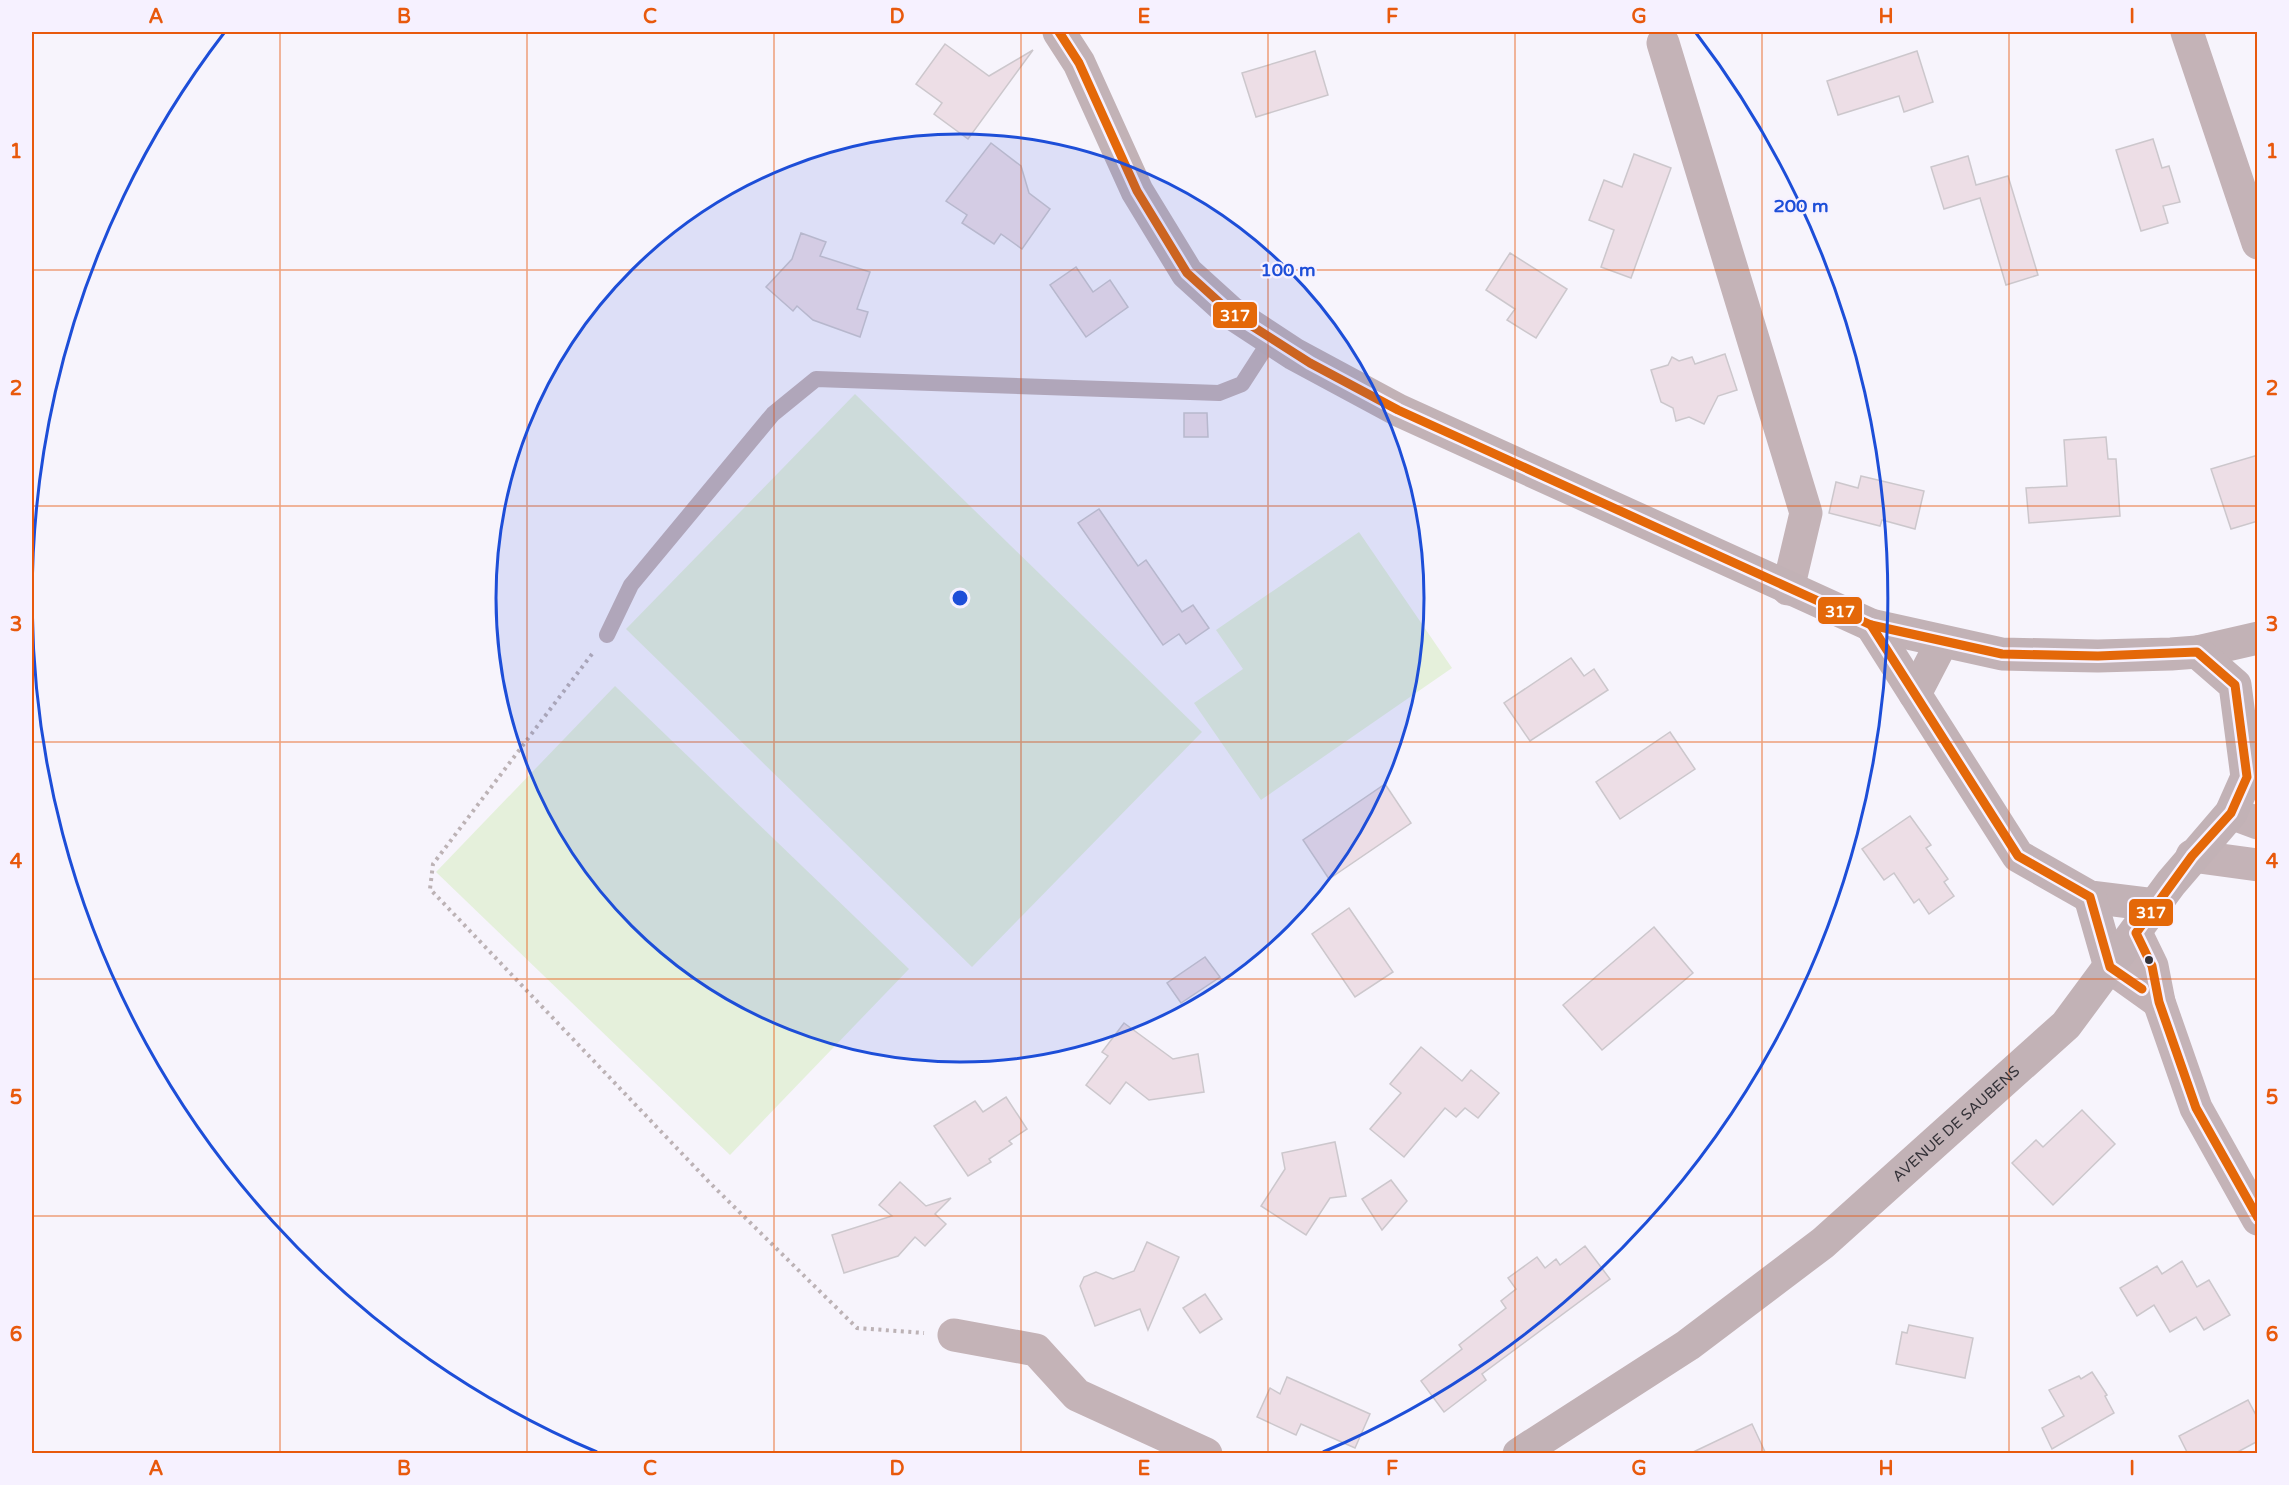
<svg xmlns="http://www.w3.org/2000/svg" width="2289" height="1485" viewBox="0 0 2289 1485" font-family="'Varela Round',sans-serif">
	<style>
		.green { fill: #e5f0db }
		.building { fill: #eddee6; stroke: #ccc7cc; stroke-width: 1.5 }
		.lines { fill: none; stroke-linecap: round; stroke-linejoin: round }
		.path { stroke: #bcb2b5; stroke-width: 4; stroke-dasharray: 3 4.5; stroke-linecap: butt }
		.lane { stroke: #c4b3b7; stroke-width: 16 }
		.street { stroke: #c4b3b7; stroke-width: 33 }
		.secondary { stroke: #c2b2b6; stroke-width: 33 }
		.bus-1-casing { stroke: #f6f1ff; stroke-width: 14 }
		.bus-1 { stroke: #e46809; stroke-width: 9 }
		.grid { fill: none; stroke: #e8590c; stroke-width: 1.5; stroke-opacity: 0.55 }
		.ring { fill: none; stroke: #1d4ed8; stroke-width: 3 }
		.bus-dot { fill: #343238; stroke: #f6f1ff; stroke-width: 2 }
		.labels { text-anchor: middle; stroke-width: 4.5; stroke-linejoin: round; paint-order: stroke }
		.street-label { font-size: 15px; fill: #343238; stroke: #f6f1ff }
		.centre { fill: #1d4ed8; stroke: #f6f1ff; stroke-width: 3 }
		.ring-label { font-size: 18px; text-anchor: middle; font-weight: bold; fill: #1d4ed8; stroke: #f6f1ff; stroke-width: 4.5; stroke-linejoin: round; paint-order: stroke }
		.line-badge { stroke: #f6f1ff; stroke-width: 2 }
		.badge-label { font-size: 16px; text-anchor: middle; font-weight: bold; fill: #fff }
		.neatline { fill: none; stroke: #e8590c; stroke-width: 2 }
		.grid-label { font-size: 20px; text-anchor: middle; font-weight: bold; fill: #e8590c }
	</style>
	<rect width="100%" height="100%" fill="#f7f4fc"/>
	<g class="green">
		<polygon points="855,394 1202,732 972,967 626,629"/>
		<polygon points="1359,532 1452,668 1261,800 1194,703 1243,669 1216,630"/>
		<polygon points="615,686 909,969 730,1155 436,872"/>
	</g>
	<g class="building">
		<polygon points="945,44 989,76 1033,50 968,139 934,114 942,103 916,84"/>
		<polygon points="1315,51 1328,95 1256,117 1242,73"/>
		<polygon points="1917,51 1933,102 1904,112 1899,96 1838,115 1827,81"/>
		<polygon points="2153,139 2162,168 2169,166 2180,202 2163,206 2168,223 2141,231 2116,150"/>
		<polygon points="991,143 1021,166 1029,193 1050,209 1022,249 1001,234 994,244 962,223 967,215 946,201"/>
		<polygon points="1634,154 1671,168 1631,278 1601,267 1614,230 1589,220 1604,180 1622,187"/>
		<polygon points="1968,156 1976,185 2008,176 2038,275 2006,285 1980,198 1944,209 1931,167"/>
		<polygon points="801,233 826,242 820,256 870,272 857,309 868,312 860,337 813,320 797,306 793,311 766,287 792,259"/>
		<polygon points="1510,253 1567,289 1536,338 1507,320 1515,309 1486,290"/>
		<polygon points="1076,267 1093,292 1110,280 1128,307 1086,337 1050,285"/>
		<polygon points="1725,354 1737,390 1718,396 1704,424 1689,417 1676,421 1673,408 1661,402 1651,370 1668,365 1672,357 1679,361 1692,357 1695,364"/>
		<polygon points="1184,413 1207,413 1208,437 1184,437"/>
		<polygon points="2106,437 2108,459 2116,459 2120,516 2029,523 2026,488 2067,486 2064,440"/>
		<polygon points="2258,455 2258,521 2231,529 2211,469"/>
		<polygon points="1861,476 1924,491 1915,529 1882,520 1880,526 1829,513 1836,482 1858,488"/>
		<polygon points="1099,509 1138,566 1146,560 1182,612 1193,605 1209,628 1186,644 1179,634 1163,645 1078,523"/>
		<polygon points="1571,658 1584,676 1594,669 1608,690 1530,741 1504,703"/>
		<polygon points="1670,732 1695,769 1620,819 1596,782"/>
		<polygon points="1385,784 1411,823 1329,879 1303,840"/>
		<polygon points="1910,816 1931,845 1926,848 1948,879 1944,882 1954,896 1929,914 1919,899 1914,903 1894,873 1884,880 1862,849"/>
		<polygon points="1349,908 1393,972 1355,997 1312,934"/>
		<polygon points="1654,927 1693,973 1602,1050 1563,1005"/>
		<polygon points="1205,957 1220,977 1181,1003 1167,983"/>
		<polygon points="1124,1023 1173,1059 1198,1054 1204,1092 1149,1100 1126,1082 1110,1104 1086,1085 1108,1056 1102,1052"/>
		<polygon points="1421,1047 1462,1081 1471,1070 1499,1093 1478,1118 1465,1108 1456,1117 1445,1108 1404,1157 1370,1129 1401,1093 1390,1084"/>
		<polygon points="1006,1097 1027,1129 1009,1141 1012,1144 989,1159 991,1162 968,1176 934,1126 975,1101 983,1112"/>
		<polygon points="2082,1110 2115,1144 2053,1205 2012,1163 2036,1140 2043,1147"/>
		<polygon points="1335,1142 1346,1196 1330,1198 1306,1235 1261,1206 1285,1169 1282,1153"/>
		<polygon points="1391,1180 1407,1201 1382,1230 1362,1199"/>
		<polygon points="900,1182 926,1206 951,1198 935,1214 946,1224 925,1246 915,1237 898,1256 844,1273 832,1235 892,1216 879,1205"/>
		<polygon points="1147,1242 1179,1257 1148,1330 1140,1309 1095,1326 1080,1286 1084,1277 1096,1272 1113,1279 1134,1271"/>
		<polygon points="1585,1246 1610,1279 1482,1374 1486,1380 1444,1412 1421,1381 1462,1349 1459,1345 1506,1308 1501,1301 1516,1289 1508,1278 1537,1257 1545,1268 1556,1259 1560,1265"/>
		<polygon points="2182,1261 2197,1287 2209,1280 2230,1315 2204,1330 2196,1317 2170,1332 2154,1305 2137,1316 2120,1288 2157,1266 2162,1274"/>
		<polygon points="1205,1294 1222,1319 1200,1333 1183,1308"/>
		<polygon points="1909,1325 1973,1338 1965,1378 1896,1364 1902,1332 1907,1333"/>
		<polygon points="2092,1372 2107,1395 2105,1396 2114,1413 2052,1449 2042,1428 2064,1416 2049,1390 2079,1376 2081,1379"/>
		<polygon points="1287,1377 1370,1414 1355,1448 1301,1424 1296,1435 1257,1417 1270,1388 1280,1394"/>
		<polygon points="2248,1400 2258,1419 2258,1441 2234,1454 2188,1454 2179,1436"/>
		<polygon points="1752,1424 1766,1454 1689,1454"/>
	</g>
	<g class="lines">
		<polyline class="path" points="592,654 433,864 430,889 711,1184 857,1328 924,1333"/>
		<polyline class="lane" points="607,635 631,585 773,414 816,379 1219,393 1242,384 1271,339"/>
		<g class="street">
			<polyline points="2187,32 2258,243"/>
			<polyline points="1663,43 1806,513 1788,589"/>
			<polyline points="2231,813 2258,823"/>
			<polyline points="2192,856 2258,865"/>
			<polyline points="2136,933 2152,966 2159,1002 2196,1108 2258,1219"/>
			<polyline points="2110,967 2159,1002"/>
			<polyline points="954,1335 1036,1350 1077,1395 1206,1454"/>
		</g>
		<g class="secondary">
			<polyline points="1059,32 1079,63 1137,191 1187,273 1230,312 1294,354 1398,410 1871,625 2002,654 2098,656 2171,654 2197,652 2258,638"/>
			<polyline points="1871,625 2018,856 2090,897 2155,905"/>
			<polyline points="1915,694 1942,642"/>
			<polyline points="2090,897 2110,967"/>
			<path id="s1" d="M1519 1454 1688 1345 1823 1243 2066 1025 2171 883 2231 813 2247 777 2235 685 2197 652"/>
		</g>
		<defs>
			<g id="bus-1">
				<polyline points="1059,32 1079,63 1137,191 1187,273 1230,312 1310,363 1398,410 1871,625 2002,654 2098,656 2197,652 2235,685 2247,777 2231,813 2192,856 2136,933 2152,966 2159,1002 2196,1108 2258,1218"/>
				<polyline points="1871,625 2018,856 2090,897 2110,967 2142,989"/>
			</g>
		</defs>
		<use href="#bus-1" class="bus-1-casing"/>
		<use href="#bus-1" class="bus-1"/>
	</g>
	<path class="grid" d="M280 32V1454M527 32V1454M774 32V1454M1021 32V1454M1268 32V1454M1515 32V1454M1762 32V1454M2009 32V1454M32 270H2258M32 506H2258M32 742H2258M32 979H2258M32 1216H2258"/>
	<circle cx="960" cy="598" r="464" fill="#1d4ed8" fill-opacity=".12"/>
	<g class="ring">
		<circle cx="960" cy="598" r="464"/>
		<path d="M597 1452A928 928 0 0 1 224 33M1696 33A928 928 0 0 1 1323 1452"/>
	</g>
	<circle class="bus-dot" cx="2149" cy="960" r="5"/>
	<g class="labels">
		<g class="street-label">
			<text dy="5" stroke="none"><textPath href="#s1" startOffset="549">AVENUE DE SAUBENS</textPath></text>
		</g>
	</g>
	<circle cx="960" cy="598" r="9" class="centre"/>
	<g class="ring-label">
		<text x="1801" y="212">200 m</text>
		<text x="1288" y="276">100 m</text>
	</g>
	<g class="line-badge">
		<rect x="1212" y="301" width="46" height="28" rx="6" fill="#e46809"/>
		<rect x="1817" y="596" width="46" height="29" rx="6" fill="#e46809"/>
		<rect x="2128" y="898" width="46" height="29" rx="6" fill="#e46809"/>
	</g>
	<g class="badge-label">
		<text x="1235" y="321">317</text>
		<text x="1840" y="617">317</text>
		<text x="2151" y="918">317</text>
	</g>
	<rect width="2289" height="1485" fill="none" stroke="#f6f1ff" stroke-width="66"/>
	<rect x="33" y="33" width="2223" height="1419" class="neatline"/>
	<g class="grid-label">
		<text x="156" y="23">A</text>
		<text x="404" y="23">B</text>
		<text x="650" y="23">C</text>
		<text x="897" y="23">D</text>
		<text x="1144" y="23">E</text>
		<text x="1392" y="23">F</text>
		<text x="1639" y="23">G</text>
		<text x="1886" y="23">H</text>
		<text x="2132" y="23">I</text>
		<text x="16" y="158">1</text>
		<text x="2272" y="158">1</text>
		<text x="16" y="395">2</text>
		<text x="2272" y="395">2</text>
		<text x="16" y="631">3</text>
		<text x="2272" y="631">3</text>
		<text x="16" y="868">4</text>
		<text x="2272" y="868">4</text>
		<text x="16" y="1104">5</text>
		<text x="2272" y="1104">5</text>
		<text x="16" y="1341">6</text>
		<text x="2272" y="1341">6</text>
		<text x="156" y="1475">A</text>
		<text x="404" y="1475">B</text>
		<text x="650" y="1475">C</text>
		<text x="897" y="1475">D</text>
		<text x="1144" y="1475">E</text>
		<text x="1392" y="1475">F</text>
		<text x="1639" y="1475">G</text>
		<text x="1886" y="1475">H</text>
		<text x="2132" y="1475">I</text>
	</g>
</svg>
